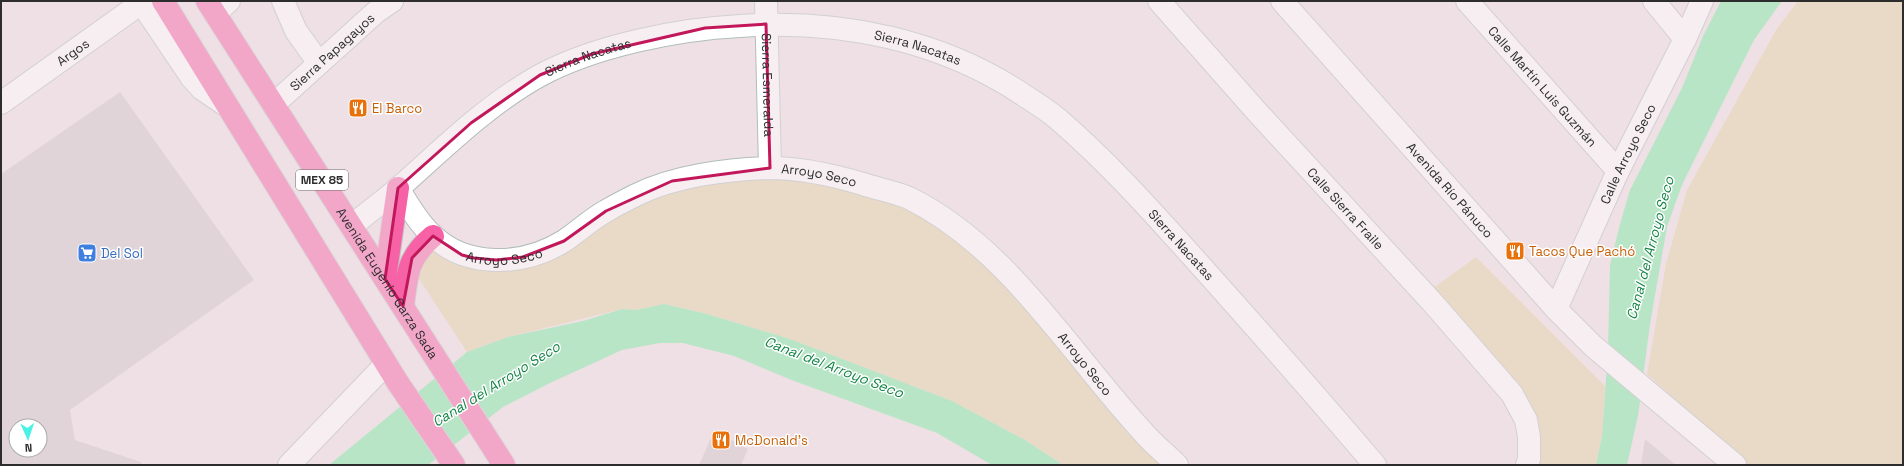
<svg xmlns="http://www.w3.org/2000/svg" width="1904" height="466" viewBox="0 0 1904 466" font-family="'Space Grotesk',sans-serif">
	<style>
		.green { fill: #e1d2a0 }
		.water { fill: #79eaa2 }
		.building { fill: #d1c5c8; fill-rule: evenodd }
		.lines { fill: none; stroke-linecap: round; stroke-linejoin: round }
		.minor-casing { stroke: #b1bdbb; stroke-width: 24 }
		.highway-casing { stroke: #c4c4c4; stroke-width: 24 }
		.minor { stroke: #fff; stroke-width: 22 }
		.highway { stroke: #f762a7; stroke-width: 22 }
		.marked { fill: none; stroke: #c2185b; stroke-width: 3; stroke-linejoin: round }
		.labels { text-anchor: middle; stroke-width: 3; stroke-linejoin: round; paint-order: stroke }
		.shield { fill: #fff; stroke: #6c6c6c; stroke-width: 1 }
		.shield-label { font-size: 12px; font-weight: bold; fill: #2d2d2d }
		.street-label { font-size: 13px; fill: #2d2d2d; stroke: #fff }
		.food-label { font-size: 13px; fill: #c56008; stroke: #fff; text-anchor: start }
		.shop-label { font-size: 13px; fill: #366cbe; stroke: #fff; text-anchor: start }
		.water-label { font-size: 14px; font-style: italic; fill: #148547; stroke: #fff }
	</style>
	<rect width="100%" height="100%" fill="#eee0e5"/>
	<g class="green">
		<polygon points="1798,1 1903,1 1903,465 1748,465 1647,374 1666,264 1687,190 1776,30"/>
		<polygon points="810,170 956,228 1177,465 1063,465 1025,440 952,401 790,339 707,314 664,304 636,310 622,309 508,337 467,352 410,265 423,244 462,255 523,257 642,192"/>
		<polygon points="1476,257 1605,386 1602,436 1596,465 1527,465 1526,420 1425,294"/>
	</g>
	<g class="water">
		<polygon points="1721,1 1782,1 1754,40 1738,72 1682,185 1667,227 1650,324 1638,416 1627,465 1596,465 1602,436 1608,350 1610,265 1620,224 1630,190 1682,88 1703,36"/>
		<polygon points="664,304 707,314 790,339 952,401 1025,440 1063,465 992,465 937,433 794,381 734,356 683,343 660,343 622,350 550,383 503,407 428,465 329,465 467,352 508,337 583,321 622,309 636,310"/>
	</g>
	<g class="building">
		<path d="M120 92 254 280 70 410 75 440 141 462V465H1V174ZM16 426H40V450H16Z"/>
		<polygon points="714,431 748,449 741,465 699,465"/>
		<polygon points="1645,439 1676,465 1641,465"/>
	</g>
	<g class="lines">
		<defs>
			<g id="minor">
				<polyline points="140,1 192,78 202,89 227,106"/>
				<polyline points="283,1 296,31 319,63"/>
				<path id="s1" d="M766 1 770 168"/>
				<path id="s2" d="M1159 1 1258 113 1432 302 1512 394 1526 420 1529 437V459L1527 465"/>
				<path id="s3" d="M1282 1 1556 309 1593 346 1735 465"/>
				<path id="s4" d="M1467 1 1618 171"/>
				<polyline points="1654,1 1685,39"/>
				<polyline points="215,14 229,1"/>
				<path id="s5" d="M1 103 144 1"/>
				<path id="s6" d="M274 104 376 12 392 1"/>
				<path id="s7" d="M398 188C408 204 417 221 431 234 466 269 524 266 564 241 578 232 591 219 606 211 616 205 626 200 636 195 674 176 727 169 770 168 802 168 833 175 863 184 878 189 895 192 909 198 1007 246 1071 354 1143 432 1153 444 1166 454 1177 465"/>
				<path id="s8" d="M352 226C368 212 385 200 401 186 445 147 487 105 539 76 594 46 678 29 740 26 841 19 944 40 1028 98 1039 105 1050 112 1059 120 1110 164 1155 215 1200 265 1259 331 1317 397 1375 465"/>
				<path id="s9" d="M1556 309 1618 171 1685 39 1702 1"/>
				<polyline points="289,465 386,364"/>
			</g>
			<g id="highway">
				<polyline points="163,1 398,383 454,465"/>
				<path id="s10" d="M207 1 504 465"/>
				<polyline points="385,279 398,188"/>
				<path d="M403 306C407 275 407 258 433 236"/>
			</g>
		</defs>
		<use href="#minor" class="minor-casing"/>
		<use href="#highway" class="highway-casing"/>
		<use href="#minor" class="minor"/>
		<use href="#highway" class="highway"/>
	</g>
	<path d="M0 0H1904V466H0ZM766 24 770 168 672 181 606 211 564 241 523 257 496 260 474 258 462 255 433 236 412 258 403 306 385 279 398 188 471 123 540 75 592 54 705 28Z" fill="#eee0e5" fill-opacity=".55" fill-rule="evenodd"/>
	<path class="marked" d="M766 24 770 168 672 181 606 211 564 241 523 257 496 260 474 258 462 255 433 236 412 258 403 306 385 279 398 188 471 123 540 75 592 54 705 28Z"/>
	<defs>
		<symbol id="restaurant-square" viewBox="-11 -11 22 22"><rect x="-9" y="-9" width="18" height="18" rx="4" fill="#e8710a" stroke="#fff"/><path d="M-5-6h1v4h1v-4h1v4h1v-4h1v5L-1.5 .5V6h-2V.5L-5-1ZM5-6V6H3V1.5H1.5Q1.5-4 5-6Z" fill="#fff"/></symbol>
		<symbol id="supermarket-square" viewBox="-11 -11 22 22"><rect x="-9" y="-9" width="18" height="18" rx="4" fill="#3f7fe0" stroke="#fff"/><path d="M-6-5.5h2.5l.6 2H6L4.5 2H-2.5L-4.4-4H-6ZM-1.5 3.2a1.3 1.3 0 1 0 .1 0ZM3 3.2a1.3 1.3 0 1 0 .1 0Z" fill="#fff"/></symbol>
	</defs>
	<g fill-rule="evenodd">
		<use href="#restaurant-square" x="347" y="97" width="22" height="22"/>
		<use href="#restaurant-square" x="1504" y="240" width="22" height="22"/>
		<use href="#supermarket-square" x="76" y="242" width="22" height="22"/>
		<use href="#restaurant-square" x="710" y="429" width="22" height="22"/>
	</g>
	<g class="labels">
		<rect class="shield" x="296" y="170" width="52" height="20" rx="3"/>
		<g class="shield-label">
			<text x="322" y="184">MEX 85</text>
		</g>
		<g class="street-label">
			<text dy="5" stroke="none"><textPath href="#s8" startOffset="629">Sierra Nacatas</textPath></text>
			<text dy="5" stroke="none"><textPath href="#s6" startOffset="78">Sierra Papagayos</textPath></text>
			<text dy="5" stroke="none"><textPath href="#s5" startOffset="88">Argos</textPath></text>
			<text dy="5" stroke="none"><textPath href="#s8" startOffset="293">Sierra Nacatas</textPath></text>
			<text dy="5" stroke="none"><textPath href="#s1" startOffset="84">Sierra Esmeralda</textPath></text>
			<text dy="5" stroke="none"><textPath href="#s4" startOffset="114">Calle Martín Luis Guzmán</textPath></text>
			<text dy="5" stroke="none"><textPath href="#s9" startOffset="171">Calle Arroyo Seco</textPath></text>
			<text dy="5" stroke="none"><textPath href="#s7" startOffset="473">Arroyo Seco</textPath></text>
			<text dy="5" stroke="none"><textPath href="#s3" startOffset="253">Avenida Río Pánuco</textPath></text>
			<text dy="5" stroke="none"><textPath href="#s2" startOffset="279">Calle Sierra Fraile</textPath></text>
			<text dy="5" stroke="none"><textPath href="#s8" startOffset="964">Sierra Nacatas</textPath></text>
			<text dy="5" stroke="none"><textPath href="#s7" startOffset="137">Arroyo Seco</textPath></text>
			<text dy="5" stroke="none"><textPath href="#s10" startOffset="335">Avenida Eugenio Garza Sada</textPath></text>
			<text dy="5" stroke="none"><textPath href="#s7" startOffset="810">Arroyo Seco</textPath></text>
		</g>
		<g class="food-label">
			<text x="372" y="113">El Barco</text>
			<text x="1529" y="256">Tacos Que Pachó</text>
			<text x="735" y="445">McDonald's</text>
		</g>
		<g class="shop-label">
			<text x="101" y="258">Del Sol</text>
		</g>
		<g class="water-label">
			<text transform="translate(1650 248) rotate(-75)" y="5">Canal del Arroyo Seco</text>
			<text transform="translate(834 367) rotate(21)" y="5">Canal del Arroyo Seco</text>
			<text transform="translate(496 384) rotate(-32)" y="5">Canal del Arroyo Seco</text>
		</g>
	</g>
	<rect width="1904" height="466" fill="none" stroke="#2d2d2d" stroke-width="4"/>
	<g transform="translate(28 438) rotate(177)"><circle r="19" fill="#ffffff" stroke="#ababab"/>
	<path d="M0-3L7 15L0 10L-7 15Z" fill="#49f2e4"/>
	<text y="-6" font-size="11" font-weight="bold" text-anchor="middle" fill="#2d2d2d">N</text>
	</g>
</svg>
